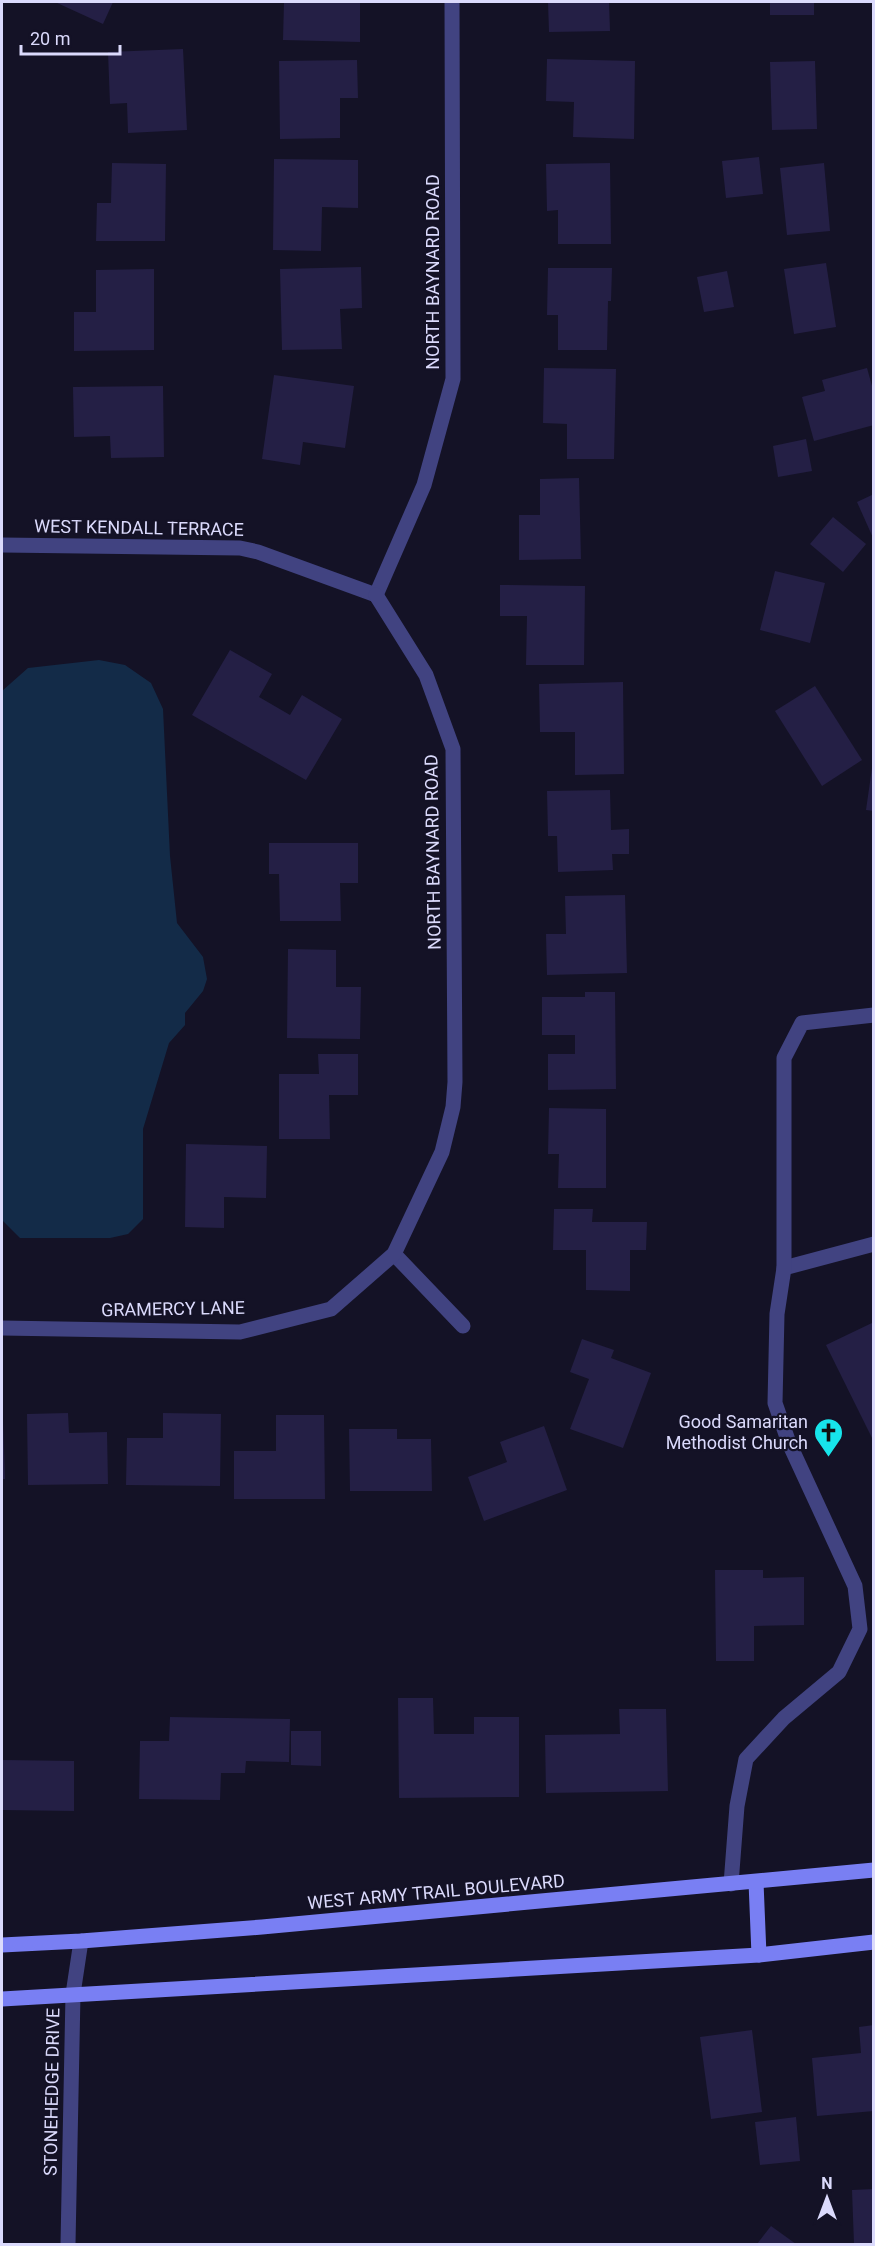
<svg xmlns="http://www.w3.org/2000/svg" width="875" height="2246" viewBox="0 0 875 2246" font-family="Roboto,sans-serif">
	<style>
		.water { fill: #132b48 }
		.building { fill: #241f45 }
		.lines { fill: none; stroke-linecap: round; stroke-linejoin: round }
		.service { stroke: #414381; stroke-width: 15 }
		.minor { stroke: #414381; stroke-width: 15 }
		.secondary { stroke: #797ff3; stroke-width: 15 }
		.labels { text-anchor: middle; stroke-width: 4.5; stroke-linejoin: round; paint-order: stroke }
		.street-label { font-size: 18px; fill: #dbdafc; stroke: #141226 }
		.poi-label { font-size: 18px; fill: #dbdafc; stroke: #141226; text-anchor: end }
	</style>
	<rect width="100%" height="100%" fill="#141226"/>
	<polygon class="water" points="99,660 125,665 151,683 163,709 170,856 177,923 203,957 207,979 203,991 185,1013 185,1025 169,1043 143,1129 143,1219 128,1234 110,1238 20,1238 2,1220 2,691 28,668"/>
	<g class="building">
		<polygon points="55,2 113,2 103,24"/>
		<polygon points="284,2 360,2 360,42 283,40"/>
		<polygon points="548,2 609,2 610,31 549,32"/>
		<rect x="770" y="2" width="44" height="13"/>
		<polygon points="183,49 187,130 128,133 127,103 110,104 108,52"/>
		<polygon points="547,59 635,61 634,139 573,137 574,102 546,101"/>
		<polygon points="357,60 358,98 340,98 340,138 280,139 279,61"/>
		<polygon points="815,61 817,129 772,130 770,62"/>
		<polygon points="759,157 763,194 726,198 722,161"/>
		<polygon points="274,159 358,160 358,208 322,207 321,251 273,250"/>
		<polygon points="112,163 166,164 165,241 96,241 97,203 111,203"/>
		<polygon points="610,163 611,244 558,244 558,210 547,211 546,164"/>
		<polygon points="824,163 830,231 787,235 780,168"/>
		<polygon points="826,263 836,327 794,334 784,269"/>
		<polygon points="361,267 362,308 340,309 342,349 282,350 280,269"/>
		<polygon points="548,268 612,268 611,301 608,301 607,350 558,350 558,315 547,315"/>
		<polygon points="154,269 154,350 74,351 74,312 96,312 96,270"/>
		<polygon points="727,271 734,307 704,312 697,277"/>
		<polygon points="544,368 616,369 614,459 567,459 567,424 543,423"/>
		<polygon points="867,368 874,393 874,425 814,441 802,397 825,391 822,380"/>
		<polygon points="274,375 354,386 345,448 303,442 300,465 262,459"/>
		<polygon points="163,386 164,457 111,458 110,436 74,437 73,387"/>
		<polygon points="806,439 812,471 778,477 773,446"/>
		<polygon points="579,478 581,559 519,560 519,515 540,515 540,479"/>
		<polygon points="874,494 874,540 857,502"/>
		<polygon points="833,517 866,544 843,572 810,544"/>
		<polygon points="775,571 825,583 810,643 760,630"/>
		<polygon points="500,585 585,586 584,665 526,665 527,616 500,616"/>
		<polygon points="230,650 272,674 259,697 290,715 302,695 342,719 306,780 192,715"/>
		<polygon points="623,682 624,774 575,775 575,732 540,732 539,684"/>
		<polygon points="815,686 862,760 822,786 775,711"/>
		<polygon points="872,768 874,768 874,811 866,810"/>
		<polygon points="610,790 611,830 629,829 629,854 612,854 613,870 558,872 557,836 548,836 547,791"/>
		<polygon points="269,843 358,843 358,883 340,883 341,921 280,921 279,874 269,874"/>
		<polygon points="625,895 627,973 547,975 546,934 566,934 565,896"/>
		<polygon points="288,949 336,950 336,987 361,987 360,1039 287,1038"/>
		<polygon points="585,992 615,992 616,1089 548,1090 548,1054 575,1054 575,1035 542,1035 542,997 585,997"/>
		<polygon points="318,1054 358,1054 358,1095 329,1095 330,1139 279,1139 279,1074 319,1074"/>
		<polygon points="549,1108 606,1109 606,1188 558,1188 559,1154 548,1154"/>
		<polygon points="186,1144 267,1146 266,1198 224,1197 224,1228 185,1227"/>
		<polygon points="554,1209 593,1209 592,1222 647,1222 646,1250 630,1250 630,1291 586,1290 586,1250 553,1250"/>
		<polygon points="874,1322 874,1442 826,1345"/>
		<polygon points="582,1339 614,1350 611,1358 651,1373 623,1448 570,1429 589,1379 570,1372"/>
		<polygon points="68,1413 69,1433 107,1432 108,1484 28,1485 27,1414"/>
		<polygon points="163,1413 221,1414 220,1486 126,1485 127,1438 163,1438"/>
		<polygon points="276,1415 324,1415 325,1499 234,1499 234,1451 276,1451"/>
		<polygon points="2,1420 3,1420 5,1479 2,1479"/>
		<polygon points="544,1426 567,1490 484,1521 468,1477 507,1462 500,1442"/>
		<polygon points="349,1429 397,1429 397,1439 431,1439 432,1491 350,1491"/>
		<polygon points="715,1570 763,1570 763,1578 804,1577 804,1625 754,1626 754,1661 716,1661"/>
		<polygon points="398,1698 433,1698 434,1734 474,1734 474,1717 519,1717 519,1797 399,1798"/>
		<polygon points="619,1709 666,1709 668,1791 546,1793 545,1735 620,1734"/>
		<polygon points="170,1717 290,1719 289,1762 246,1761 245,1773 221,1773 220,1800 139,1799 140,1741 169,1741"/>
		<polygon points="291,1731 321,1731 321,1766 291,1765"/>
		<polygon points="2,1760 74,1761 74,1811 2,1810"/>
		<polygon points="874,2025 874,2111 817,2116 812,2058 861,2053 859,2027"/>
		<polygon points="752,2030 762,2112 711,2119 700,2037"/>
		<polygon points="796,2117 800,2161 760,2165 755,2122"/>
		<polygon points="874,2189 874,2244 854,2244 852,2190"/>
		<polygon points="771,2226 796,2244 757,2244"/>
	</g>
	<g class="lines">
		<g class="service">
			<polyline points="784,1268 874,1244"/>
			<polyline points="731,1884 737,1806 746,1759 784,1718 839,1672 860,1629 855,1586 789,1443 775,1403 777,1314 784,1268 784,1058 802,1023 874,1015"/>
		</g>
		<g class="minor">
			<polyline points="2,545 240,548 258,552 376,595"/>
			<polyline points="376,595 424,485 453,379 452,2"/>
			<polyline points="394,1254 463,1326"/>
			<polyline points="2,1328 240,1332 331,1309 394,1254 442,1152 453,1107 455,1082 453,749 426,675 376,595"/>
			<polyline points="68,2244 73,1994 81,1941"/>
		</g>
		<g class="secondary">
			<polyline points="756,1882 759,1955"/>
			<polyline points="2,1945 81,1941 262,1927 874,1870"/>
			<polyline points="2,1999 759,1955 874,1942"/>
		</g>
	</g>
	<defs>
		<symbol id="church-pin" viewBox="-11 -11 22 30"><path d="M0 17L-7.5 6A9.5 9.5 0 1 1 7.5 6Z" fill="#17e5eb" stroke="#141226"/><path d="M-1.2-6h2.4v3.5h3.3v2.4h-3.3V6h-2.4V-.1h-3.3v-2.4h3.3Z" fill="#111"/></symbol>
	</defs>
	<g fill-rule="evenodd">
		<use href="#church-pin" x="812" y="1416" width="33" height="45"/>
	</g>
	<g class="labels">
		<g class="street-label">
			<text transform="translate(433 272) rotate(-90)" y="6">NORTH BAYNARD ROAD</text>
			<text transform="translate(139 528) rotate(1)" y="6">WEST KENDALL TERRACE</text>
			<text transform="translate(433 852) rotate(-91)" y="6">NORTH BAYNARD ROAD</text>
			<text transform="translate(173 1309) rotate(-1)" y="6">GRAMERCY LANE</text>
			<text transform="translate(436 1892) rotate(-5)" y="6">WEST ARMY TRAIL BOULEVARD</text>
			<text transform="translate(52 2092) rotate(-89)" y="6">STONEHEDGE DRIVE</text>
		</g>
		<g class="poi-label">
			<text x="808" y="1428">Good Samaritan<tspan x="808" dy="21">Methodist Church</tspan></text>
		</g>
	</g>
	<rect width="875" height="2246" fill="none" stroke="#dbdafc" stroke-width="6"/>
	<g transform="translate(827 2198)" stroke="#141226" stroke-width="4.5" paint-order="stroke">
	<path d="M0-4.5L10 22L0 15L-10 22Z" fill="#dbdafc"/>
	<text y="-9" font-size="16" font-weight="bold" text-anchor="middle" fill="#dbdafc">N</text>
	</g>
	<path d="M21 45v9h99v-9" fill="none" stroke="#dbdafc" stroke-width="3"/>
	<text x="30" y="45" font-size="18" fill="#dbdafc" stroke="#141226" stroke-width="4.5" paint-order="stroke">20 m</text>
</svg>
